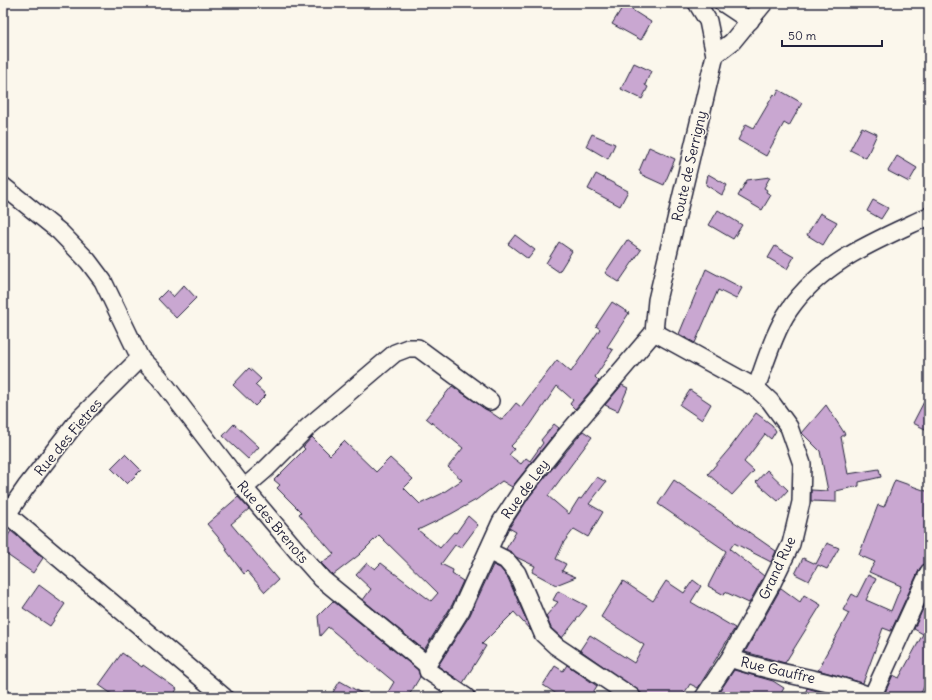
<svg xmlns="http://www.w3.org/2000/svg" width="932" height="700" viewBox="0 0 932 700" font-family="Delius,sans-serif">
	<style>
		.building { fill: #c9a7d1; stroke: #22223b }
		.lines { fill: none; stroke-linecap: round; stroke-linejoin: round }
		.minor-casing { stroke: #22223b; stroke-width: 20 }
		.minor { stroke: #fbf7ec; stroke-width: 17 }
		.labels { text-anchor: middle; stroke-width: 3; stroke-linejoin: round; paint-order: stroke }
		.street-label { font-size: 14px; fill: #22223b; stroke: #fbf7ec }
	</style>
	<rect width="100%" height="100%" fill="#fbf7ec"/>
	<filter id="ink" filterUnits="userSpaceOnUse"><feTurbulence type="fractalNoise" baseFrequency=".025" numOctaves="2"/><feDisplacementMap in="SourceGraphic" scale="8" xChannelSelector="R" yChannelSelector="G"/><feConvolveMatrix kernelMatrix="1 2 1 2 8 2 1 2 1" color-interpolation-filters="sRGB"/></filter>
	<g filter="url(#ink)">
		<g class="building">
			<polygon points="625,3 634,7 632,10 651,22 641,40 612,24"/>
			<polygon points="634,63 651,71 645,85 648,87 642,99 621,89"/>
			<polygon points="779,90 802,103 789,126 784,123 766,156 738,140 746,124 754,128 774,94 776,96"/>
			<polygon points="862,127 877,134 866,158 850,150"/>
			<polygon points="592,134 615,144 608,159 586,146"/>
			<polygon points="649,147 675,159 664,185 640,174 641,172 639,171"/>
			<polygon points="897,156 917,168 909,182 888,171"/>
			<polygon points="596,174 628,191 620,206 588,189"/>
			<polygon points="708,174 727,185 722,195 706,185"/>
			<polygon points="770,177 764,188 767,190 766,192 771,195 762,210 738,196 747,180"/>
			<polygon points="873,200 888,208 881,219 867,211"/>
			<polygon points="718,210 742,225 733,239 709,225"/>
			<polygon points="820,213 837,222 823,245 807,235"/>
			<polygon points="515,235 535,250 528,259 508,244"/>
			<polygon points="627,240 641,250 619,282 605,273"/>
			<polygon points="559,242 572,251 559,272 546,263"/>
			<polygon points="775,246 794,257 787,269 768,258"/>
			<polygon points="706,269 742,288 736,299 718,290 695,343 679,334"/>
			<polygon points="184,285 196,298 176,318 158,299 167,290 173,297"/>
			<polygon points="612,302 629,313 607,347 613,350 595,377 599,381 575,409 570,404 573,400 557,386 529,427 511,446 514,449 509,455 521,464 526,458 530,461 543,443 541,440 554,424 559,428 512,487 502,481 476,500 451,514 418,530 440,548 454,532 456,533 468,516 478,525 461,548 455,545 441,564 453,570 452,574 463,581 452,605 424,650 363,600 371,589 356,575 367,563 375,569 381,563 431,601 438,593 379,535 359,555 333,575 321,563 334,554 299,514 301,512 277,488 280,485 274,480 305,449 303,447 312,437 330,455 344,441 376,472 390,458 413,479 404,488 420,504 441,494 462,480 448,467 463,448 426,418 452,386 502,420 516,403 521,407 557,360 571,372 600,329 596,326"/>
			<polygon points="249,368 261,379 255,385 266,395 255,406 233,385"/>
			<polygon points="622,385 628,388 618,411 605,405"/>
			<polygon points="690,390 711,404 702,420 680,405"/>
			<polygon points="929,392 929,431 913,423"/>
			<polygon points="826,405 845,434 841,437 848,474 879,469 881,477 859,482 859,486 836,491 836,502 811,501 811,490 828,491 820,451 802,433"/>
			<polygon points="756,413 772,425 776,431 771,439 765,434 744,462 754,471 732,495 708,474 730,448"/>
			<polygon points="234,424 259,447 248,459 223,436"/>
			<polygon points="583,431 592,437 548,496 569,514 579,498 581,499 597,477 606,482 589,504 603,512 588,537 574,529 564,542 556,559 566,564 562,571 576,577 556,585 532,572 535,566 516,557 506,549 516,532 509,528 530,496"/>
			<polygon points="125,454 141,470 127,484 111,468"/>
			<polygon points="767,470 788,490 778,501 756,482"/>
			<polygon points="674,480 776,551 771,562 734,543 730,549 764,576 749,603 725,592 724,595 708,586 726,551 658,504"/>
			<polygon points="895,480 929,492 929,553 925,563 920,568 891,631 883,628 863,683 818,670 822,664 821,663 849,613 843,610 852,594 857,597 868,575 876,579 866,600 891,611 901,586 869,572 875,562 859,555 878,505 884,507"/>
			<polygon points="238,497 249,509 231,524 278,580 265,592 247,571 244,574 226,550 228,549 207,524"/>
			<polygon points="11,531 43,558 33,573 3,552 3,543"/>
			<polygon points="827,543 839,548 827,569 818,565 809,581 795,574 803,558 816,564"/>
			<polygon points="493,565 500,568 508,578 531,631 514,612 482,644 486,646 463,683 438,666 470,615"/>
			<polygon points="693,580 701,586 691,602 735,628 698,688 690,684 682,697 647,697 580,650 590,635 634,663 644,645 601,617 623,581 653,601 666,581 684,593"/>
			<polygon points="39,585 65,604 50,626 23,608"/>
			<polygon points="781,588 800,602 804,595 821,605 785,663 745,652"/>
			<polygon points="558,591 587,606 562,638 551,628 546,616 558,602 553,600"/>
			<polygon points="333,601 418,670 420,677 408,697 385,697 394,682 328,627 320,636 318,616"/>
			<polygon points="926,602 929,604 929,609 924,620 929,622 929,677 919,697 883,697 893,675 899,678 923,634 914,629"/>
			<polygon points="122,653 142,667 143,665 177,689 172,697 116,697 99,685"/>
			<polygon points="567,665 597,686 590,697 561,697 543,685 555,666 563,671"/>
			<polygon points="734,670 773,681 784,688 779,697 716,697"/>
			<polygon points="340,681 368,697 330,697"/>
			<polygon points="807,688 817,691 822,692 819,697 804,697"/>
		</g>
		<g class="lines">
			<defs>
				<g id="minor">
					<polyline points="723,3 750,21"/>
					<polyline points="715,55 732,42 764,3"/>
					<polyline points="3,186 60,232 88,261 103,281 140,358 159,377 244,488 298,552 322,579 427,665"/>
					<polyline points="654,332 756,388 770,401 789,427 802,464 801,502 791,544 772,583 730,658 704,697"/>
					<polyline points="654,332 657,300 715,55 708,21 697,3"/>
					<path d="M756 388C765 364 775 330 789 310 822 261 878 240 929 216"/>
					<polyline points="244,488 266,469 308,427 395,353 408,348 418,348 490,401"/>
					<polyline points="8,515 224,697"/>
					<polyline points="3,520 26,487 79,419 140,358"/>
					<polyline points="488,551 506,560 517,573 543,634 556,646 632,697"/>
					<path d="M730 658C777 675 826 678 872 697L929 572"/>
					<polyline points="427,665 461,610 501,522 522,490 562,440 654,332"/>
					<polyline points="427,665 428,671 466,697"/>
				</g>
			</defs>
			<use href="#minor" class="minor-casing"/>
			<use href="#minor" class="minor"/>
		</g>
	</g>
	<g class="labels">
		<g class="street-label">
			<text transform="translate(689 166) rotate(-77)" y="5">Route de Serrigny</text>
			<text transform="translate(68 437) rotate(-50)" y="5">Rue des Fietres</text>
			<text transform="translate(525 489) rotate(-54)" y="5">Rue de Ley</text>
			<text transform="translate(273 522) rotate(50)" y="5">Rue des Brenots</text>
			<text transform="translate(777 568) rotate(-65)" y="5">Grand Rue</text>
			<text transform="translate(778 670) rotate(13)" y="5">Rue Gauffre</text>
		</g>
	</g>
	<rect width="932" height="700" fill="none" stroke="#fbf7ec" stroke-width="16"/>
	<rect x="8" y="8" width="916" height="684" fill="none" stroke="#22223b" stroke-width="1.5" filter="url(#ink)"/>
	<path d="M782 40v6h100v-6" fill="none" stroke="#22223b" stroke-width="2"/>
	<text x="788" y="40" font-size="12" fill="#22223b" stroke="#fbf7ec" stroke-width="3" paint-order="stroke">50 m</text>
</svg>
